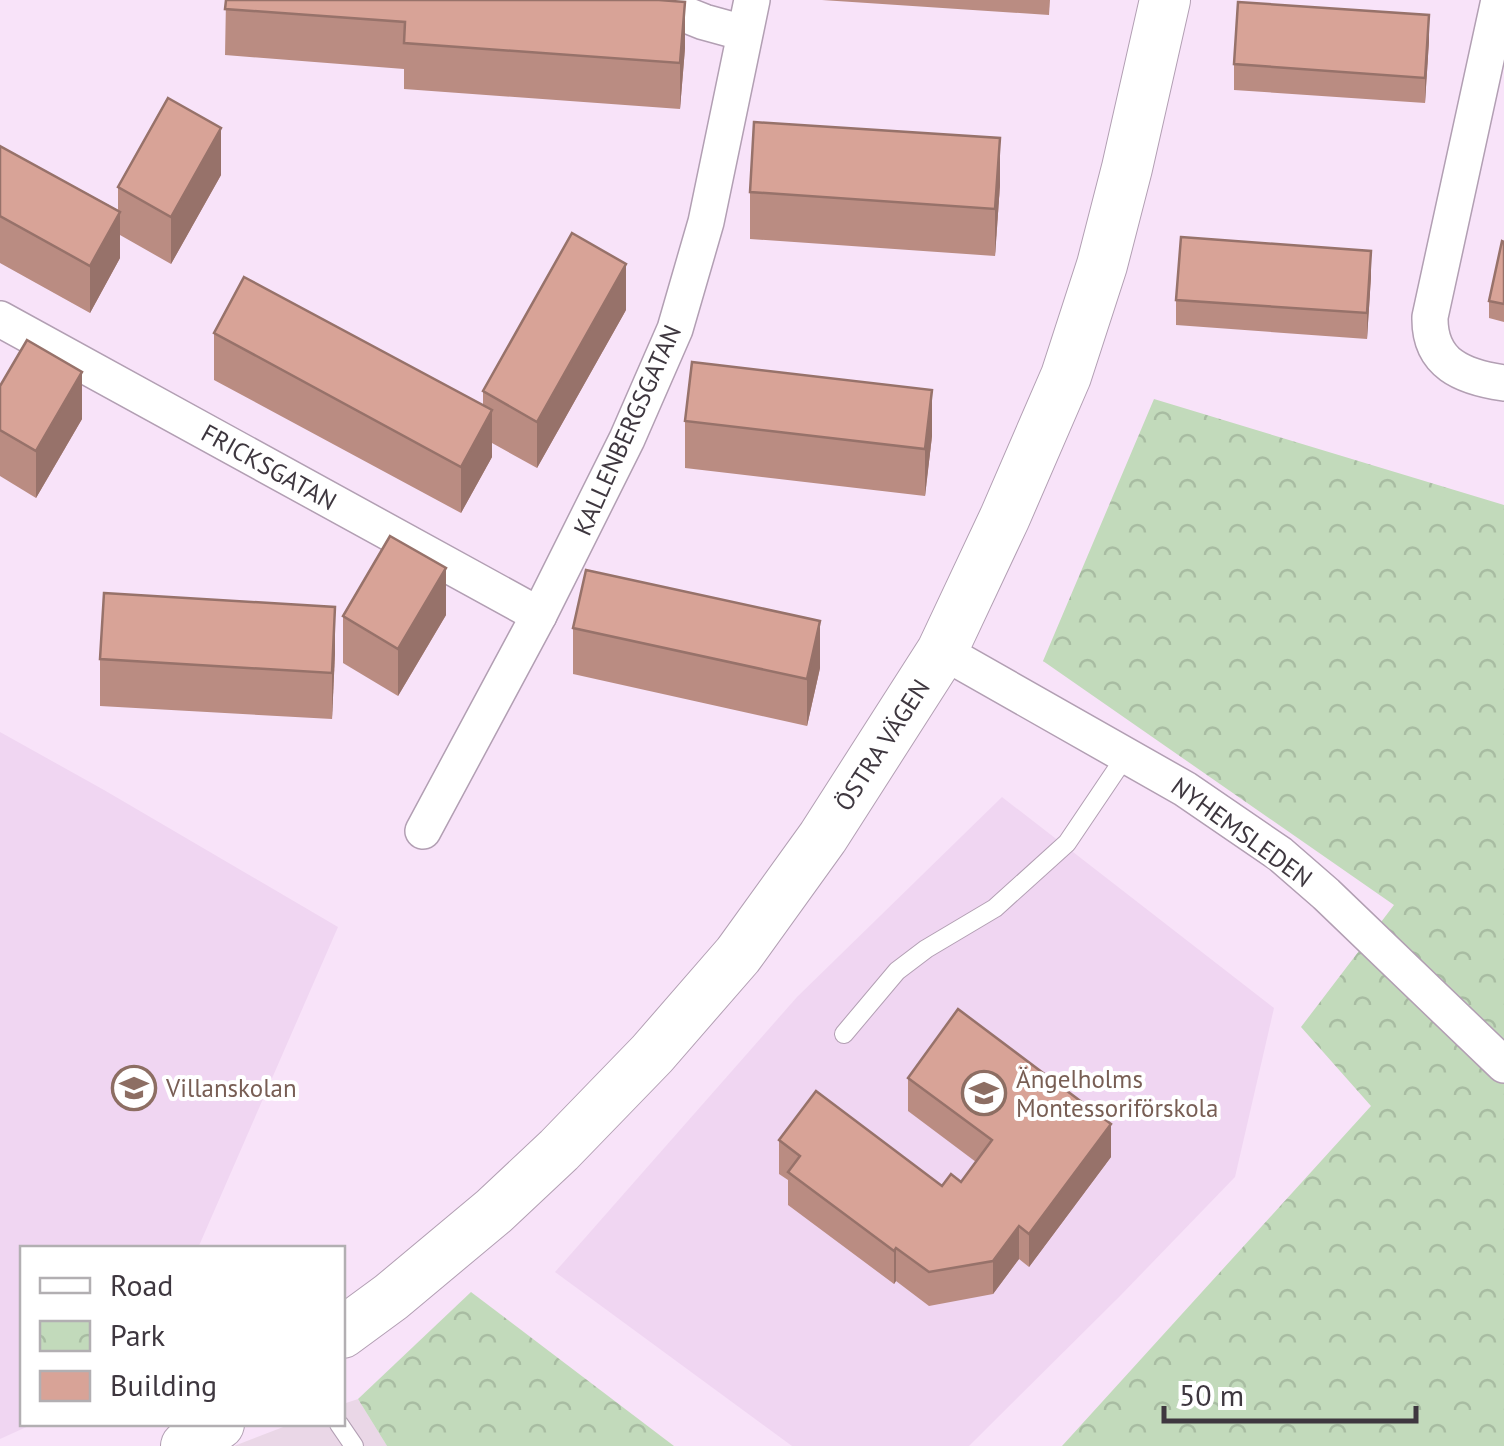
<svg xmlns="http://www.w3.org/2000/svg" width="1504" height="1446" viewBox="0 0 1504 1446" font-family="'PT Sans',sans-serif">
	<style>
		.commercial { fill: #ead7e7 }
		.built { fill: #f0d6f2 }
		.park { fill: url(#park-crowns) }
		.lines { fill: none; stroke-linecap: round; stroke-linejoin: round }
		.service-casing { stroke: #b29fb3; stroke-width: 20 }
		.minor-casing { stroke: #b29fb3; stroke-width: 38 }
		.secondary-casing { stroke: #b29fb3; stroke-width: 52 }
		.service { stroke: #fff; stroke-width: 18 }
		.minor { stroke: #fff; stroke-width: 35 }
		.secondary { stroke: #fff; stroke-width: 50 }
		.wall { fill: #ba8c82 }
		.shaded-wall { fill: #97726a }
		.building { fill: #d8a397; stroke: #97726a; stroke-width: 2.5 }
		.labels { text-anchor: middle; stroke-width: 8; stroke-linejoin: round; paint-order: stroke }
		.street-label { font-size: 25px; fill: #3e373f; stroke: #fff }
		.education-label { font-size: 25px; fill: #785e54; stroke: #fff; text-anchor: start }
	</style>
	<defs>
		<pattern id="park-crowns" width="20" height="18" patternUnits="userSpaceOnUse" patternTransform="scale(2.5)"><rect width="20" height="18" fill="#c2dabb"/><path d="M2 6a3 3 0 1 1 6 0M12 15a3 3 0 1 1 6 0" fill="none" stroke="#a8bca2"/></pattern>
	</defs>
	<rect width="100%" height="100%" fill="#f8e3f9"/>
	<polygon class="commercial" points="358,1399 387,1446 234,1446 291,1424 342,1424 343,1404"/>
	<g class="built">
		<polygon points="0,732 104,790 338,927 198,1248 22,1248 22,1424 33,1424 0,1439"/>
		<polygon points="1002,797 1274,1008 1235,1177 1120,1296 969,1446 792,1446 555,1272 797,997"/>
	</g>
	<g class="park">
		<polygon points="1154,399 1504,505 1504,1446 1062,1446 1371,1106 1301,1027 1394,905 1043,661"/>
		<polygon points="471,1292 674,1446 387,1446 358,1399"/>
	</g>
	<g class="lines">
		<defs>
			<g id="service">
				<polyline points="844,1034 897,971 926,949 995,908 1067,843 1127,754"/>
				<polyline points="339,1424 354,1446"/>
			</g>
			<g id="minor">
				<polyline points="649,0 704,22 744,33"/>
				<path d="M1499 0 1430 317C1429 364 1463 377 1504 383"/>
				<polyline points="0,319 539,615"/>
				<polyline points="942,651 1185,789 1280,854 1326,894 1504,1065"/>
				<polyline points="423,831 539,615 627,439 675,329 706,222 752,0"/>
			</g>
			<g id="secondary">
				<polyline points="342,1333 391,1297 494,1211 559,1150 652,1054 738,955 823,837 942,651 1005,517 1066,376 1102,265 1127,168 1165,0"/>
				<polyline points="186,1446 219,1424"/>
			</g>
		</defs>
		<use href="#service" class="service-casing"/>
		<use href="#minor" class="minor-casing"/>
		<use href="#secondary" class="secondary-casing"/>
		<use href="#service" class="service"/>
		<use href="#minor" class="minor"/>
		<use href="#secondary" class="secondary"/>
	</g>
	<g class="wall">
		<polygon points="226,0 685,48 680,109 404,89 404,69 225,55"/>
		<polygon points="822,0 1050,0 1049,15"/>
		<polygon points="1429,40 1425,103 1234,90 1234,64"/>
		<polygon points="0,146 118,210 118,187 221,175 171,264 120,235 120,258 90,313 0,263"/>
		<polygon points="1000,185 995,256 750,239 750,192"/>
		<polygon points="1504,242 1504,322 1489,318 1489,301"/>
		<polygon points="1371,276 1367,339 1176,325 1176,300"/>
		<polygon points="626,310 537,468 492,443 492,457 461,513 214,380 214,333 483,405 483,391"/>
		<polygon points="0,386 82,419 36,498 0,476"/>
		<polygon points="685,421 932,436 925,496 685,468"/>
		<polygon points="446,615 398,696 343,663 343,616"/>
		<polygon points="573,628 820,668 807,726 573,674"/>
		<polygon points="335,653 332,719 100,706 100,659"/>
		<polygon points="908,1078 1111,1157 1029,1267 1019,1259 993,1294 929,1306 896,1281 894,1284 788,1205 788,1180 779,1174 779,1140 942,1186 961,1182 976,1162 908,1111"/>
	</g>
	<g class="shaded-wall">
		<polygon points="685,2 685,48 680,109 680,63"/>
		<polygon points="1429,15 1429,40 1425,103 1425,78"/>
		<polygon points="221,128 221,175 171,264 171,217"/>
		<polygon points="1000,138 1000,185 995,256 995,209"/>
		<polygon points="120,212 120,258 90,313 90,266"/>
		<polygon points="1371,251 1371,276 1367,339 1367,313"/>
		<polygon points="626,264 626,310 537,468 537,422"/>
		<polygon points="82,372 82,419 36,498 36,451"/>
		<polygon points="932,390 932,436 925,496 925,449"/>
		<polygon points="492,410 492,457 461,513 461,467"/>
		<polygon points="446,568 446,615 398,696 398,649"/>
		<polygon points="335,607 335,653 332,719 332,673"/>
		<polygon points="820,621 820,668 807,726 807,679"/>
		<polygon points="1111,1124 1111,1157 1029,1267 1029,1234"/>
		<polygon points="1019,1226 1019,1259 993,1294 993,1261"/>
		<polygon points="896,1248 896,1281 894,1284 894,1251"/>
	</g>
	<g class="building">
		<polygon points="226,0 659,0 685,2 680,63 404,43 405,22 225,9"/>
		<polygon points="1238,2 1429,15 1425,78 1234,64"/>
		<polygon points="168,98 221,128 171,217 118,187"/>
		<polygon points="754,122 1000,138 995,209 750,192"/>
		<polygon points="0,146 120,212 90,266 0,216"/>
		<polygon points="572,233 626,264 537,422 483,391"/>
		<polygon points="1181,237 1371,251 1367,313 1176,300"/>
		<polygon points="1502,241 1504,242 1504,304 1489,301"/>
		<polygon points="244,277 492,410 461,467 214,333"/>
		<polygon points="27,340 82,372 36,451 0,430 0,386"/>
		<polygon points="692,362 932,390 925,449 685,421"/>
		<polygon points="390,536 446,568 398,649 343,616"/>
		<polygon points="586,570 820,621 807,679 573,628"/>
		<polygon points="104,593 335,607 332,673 100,659"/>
		<polygon points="958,1009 1111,1124 1029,1234 1019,1226 993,1261 929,1272 896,1248 894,1251 788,1172 800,1156 779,1140 816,1091 942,1186 951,1174 961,1182 992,1140 908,1078"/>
	</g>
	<defs>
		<symbol id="school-ring" viewBox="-11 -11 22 22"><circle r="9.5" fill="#fff" stroke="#8d6e63" stroke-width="1.5"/><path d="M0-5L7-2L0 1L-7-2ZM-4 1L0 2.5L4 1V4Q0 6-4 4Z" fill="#8d6e63"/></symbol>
	</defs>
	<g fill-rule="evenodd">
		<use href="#school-ring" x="109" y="1063" width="50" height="50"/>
		<use href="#school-ring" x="959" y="1068" width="50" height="50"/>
	</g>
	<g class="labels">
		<g class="street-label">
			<text transform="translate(627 430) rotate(-66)" y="9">KALLENBERGSGATAN</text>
			<text transform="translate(269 467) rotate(29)" y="9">FRICKSGATAN</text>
			<text transform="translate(882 745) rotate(-57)" y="9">ÖSTRA VÄGEN</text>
			<text transform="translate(1242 832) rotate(36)" y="9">NYHEMSLEDEN</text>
		</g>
		<g class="education-label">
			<text x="1016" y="1088">Ängelholms<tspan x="1016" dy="29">Montessoriförskola</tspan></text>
			<text x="166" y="1097">Villanskolan</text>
		</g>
	</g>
	<rect x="20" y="1246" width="325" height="180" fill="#ffffff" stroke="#b2afb2" stroke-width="2.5"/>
	<rect x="40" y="1278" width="50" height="15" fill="#ffffff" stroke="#b2afb2" stroke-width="2.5"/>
	<text x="110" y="1296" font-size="30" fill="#3e373f">Road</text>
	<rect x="40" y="1321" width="50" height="30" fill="url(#park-crowns)" stroke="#b2afb2" stroke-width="2.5"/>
	<text x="110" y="1346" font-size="30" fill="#3e373f">Park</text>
	<rect x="40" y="1371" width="50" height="30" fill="#d8a397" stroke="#b2afb2" stroke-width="2.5"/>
	<text x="110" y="1396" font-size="30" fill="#3e373f">Building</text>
	<path d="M1164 1406v15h252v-15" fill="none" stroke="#3e373f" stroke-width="5"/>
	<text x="1179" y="1406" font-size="30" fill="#3e373f" stroke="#ffffff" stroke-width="8" paint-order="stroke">50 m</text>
</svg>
